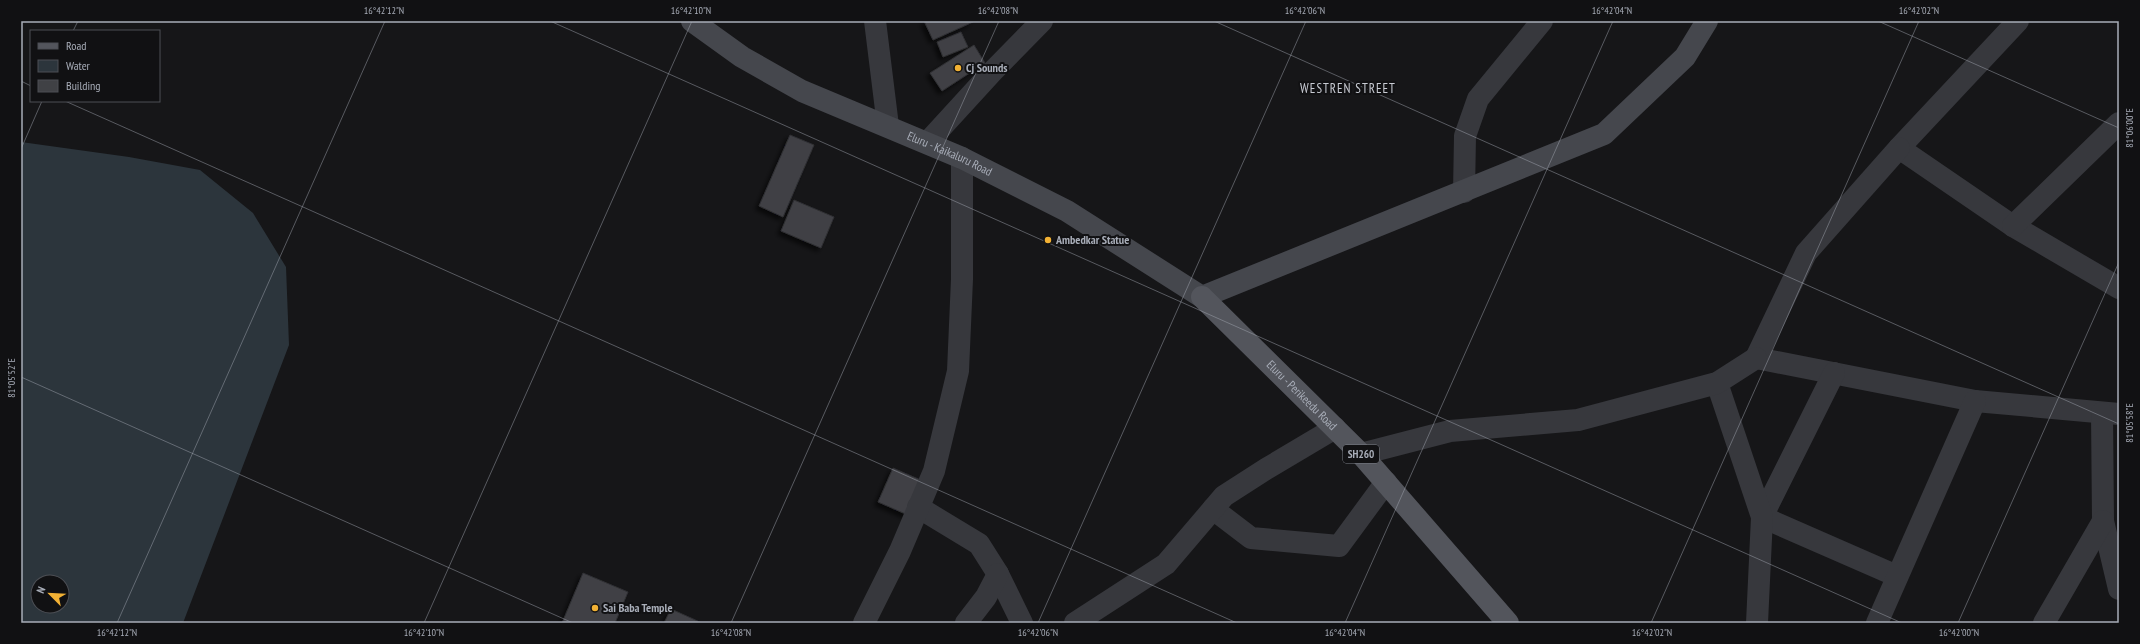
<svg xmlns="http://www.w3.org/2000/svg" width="2140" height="644" viewBox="0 0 2140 644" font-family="'PT Sans Narrow',sans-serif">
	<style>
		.water { fill: #2c353c; fill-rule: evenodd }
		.building { fill: #404145; stroke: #303034; filter: url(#shadow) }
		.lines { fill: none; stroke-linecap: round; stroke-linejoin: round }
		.minor { stroke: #37383d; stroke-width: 22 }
		.secondary { stroke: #45474d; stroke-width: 22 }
		.primary { stroke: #53555c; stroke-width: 22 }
		.ticks { fill: none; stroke: #a8adb8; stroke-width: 1; stroke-opacity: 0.45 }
		.poi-dot { fill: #f2b134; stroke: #111113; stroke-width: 1.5 }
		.labels { text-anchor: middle; stroke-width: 4; stroke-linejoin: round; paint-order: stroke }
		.shield { fill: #111113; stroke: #7b7e86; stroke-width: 1 }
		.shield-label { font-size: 11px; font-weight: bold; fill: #a8adb8 }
		.poi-label { font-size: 12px; font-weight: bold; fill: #a8adb8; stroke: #111113; text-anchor: start }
		.street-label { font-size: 12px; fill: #a8adb8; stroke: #111113 }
		.neighbourhood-label { font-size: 13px; letter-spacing: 1px; fill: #c9ccd4; stroke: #111113 }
		.neatline { fill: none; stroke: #a8adb8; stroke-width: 1.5 }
		.ticks-label { font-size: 10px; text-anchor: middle; fill: #a8adb8 }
	</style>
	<defs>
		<filter id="shadow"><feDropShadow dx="-3.5" dy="3.5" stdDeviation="2" flood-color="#0009"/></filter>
	</defs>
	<rect width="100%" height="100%" fill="#161618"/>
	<path class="water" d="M21 142 129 157 200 170 253 213 286 267 289 345 183 623H21ZM38 582H62V606H38Z"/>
	<g class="building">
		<polygon points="924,21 973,21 973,22 933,40"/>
		<polygon points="961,32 968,47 943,57 937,42"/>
		<polygon points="974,45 985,63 942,91 930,73"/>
		<polygon points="790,135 814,145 783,217 759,206"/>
		<polygon points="794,200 834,217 821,248 781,231"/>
		<polygon points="893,468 923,481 908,515 878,502"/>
		<polygon points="583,573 628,592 615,623 562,623"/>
		<polygon points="671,609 702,623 664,623"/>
	</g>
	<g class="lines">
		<g class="minor">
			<polyline points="875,21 888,126"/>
			<polyline points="2018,21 1899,148 2013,226 2119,288"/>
			<polyline points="927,143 992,72 1042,21"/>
			<polyline points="1899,148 1806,253 1756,358 1975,401 2119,414"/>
			<polyline points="1464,192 1465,136 1478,99 1542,21"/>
			<polyline points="2013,226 2119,123"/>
			<polyline points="1834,373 1762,517 1897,576"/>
			<polyline points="1717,383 1762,517 1757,623"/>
			<polyline points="2102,413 2103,521 2119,589"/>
			<polyline points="1361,454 1450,431 1578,420 1717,383 1756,358"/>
			<polyline points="918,507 979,544 998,574 1022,623"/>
			<polyline points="1213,509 1251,538 1339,546 1386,482"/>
			<polyline points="864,623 900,551 934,471 958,371 962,279 962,158"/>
			<polyline points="966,623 986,597 998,574"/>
			<polyline points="1075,623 1166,564 1224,496 1266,469 1335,428"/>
			<polyline points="1877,623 1975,401"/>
			<polyline points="2044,623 2103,521"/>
		</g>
		<path class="secondary" id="s1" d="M692 21 742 57 802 91 962 158 1067 211 1202 297 1604 134 1685 57 1707 21"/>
		<path class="primary" id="s2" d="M1202 297 1361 454 1508 623"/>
	</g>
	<path class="ticks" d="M550 21 1902 623M1214 21 2119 424M1878 21 2119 128M73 31 78 21M21 81 31 86M65 101 1237 623M21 149 42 101M21 377 573 623M117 623 385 21M424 623 692 21M731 623 999 21M1038 623 1306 21M1345 623 1613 21M1651 623 1919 21M1958 623 2119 262"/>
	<g class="poi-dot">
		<circle cx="958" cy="68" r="4"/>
		<circle cx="1048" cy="240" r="4"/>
		<circle cx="595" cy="608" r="4"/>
	</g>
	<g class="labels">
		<rect class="shield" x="1343" y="445" width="36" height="18" rx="3"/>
		<g class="shield-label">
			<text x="1361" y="458">SH260</text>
		</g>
		<g class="poi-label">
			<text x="966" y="72">Cj Sounds</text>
			<text x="1056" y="244">Ambedkar Statue</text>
			<text x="603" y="612">Sai Baba Temple</text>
		</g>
		<g class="street-label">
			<text dy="4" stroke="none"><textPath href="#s1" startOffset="291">Eluru - Kaikaluru Road</textPath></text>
			<text dy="4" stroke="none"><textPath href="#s2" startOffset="140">Eluru - Perikeedu Road</textPath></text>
		</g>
		<g class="neighbourhood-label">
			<text x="1348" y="93">WESTREN STREET</text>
		</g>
	</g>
	<rect width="2140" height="644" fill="none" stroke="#111113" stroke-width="44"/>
	<rect x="30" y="30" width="130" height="72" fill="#111113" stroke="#4d4f55"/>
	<rect x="38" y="43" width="20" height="6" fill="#53555c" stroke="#4d4f55"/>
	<text x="66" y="50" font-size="12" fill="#a8adb8">Road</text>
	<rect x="38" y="60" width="20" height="12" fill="#2c353c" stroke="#4d4f55"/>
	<text x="66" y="70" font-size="12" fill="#a8adb8">Water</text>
	<rect x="38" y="80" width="20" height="12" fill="#404145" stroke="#4d4f55"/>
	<text x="66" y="90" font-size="12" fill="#a8adb8">Building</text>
	<g transform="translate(50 594) rotate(294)"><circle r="19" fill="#111113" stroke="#4d4f55"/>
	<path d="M0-3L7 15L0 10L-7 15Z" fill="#f2b134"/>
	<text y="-6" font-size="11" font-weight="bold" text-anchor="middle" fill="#a8adb8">N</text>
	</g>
	<rect x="22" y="22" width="2096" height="600" class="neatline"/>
	<g class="ticks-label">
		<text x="384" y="14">16°42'12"N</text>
		<text x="691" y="14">16°42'10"N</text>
		<text x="998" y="14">16°42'08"N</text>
		<text x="1305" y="14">16°42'06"N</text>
		<text x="1612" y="14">16°42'04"N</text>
		<text x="1919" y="14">16°42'02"N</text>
		<text transform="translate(2129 128) rotate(-90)" y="4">81°06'00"E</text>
		<text transform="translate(11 378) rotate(-90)" y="4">81°05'52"E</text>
		<text transform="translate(2129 423) rotate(-90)" y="4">81°05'58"E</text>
		<text x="117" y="636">16°42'12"N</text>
		<text x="424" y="636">16°42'10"N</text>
		<text x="731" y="636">16°42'08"N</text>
		<text x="1038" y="636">16°42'06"N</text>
		<text x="1345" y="636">16°42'04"N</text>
		<text x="1652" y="636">16°42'02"N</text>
		<text x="1959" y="636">16°42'00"N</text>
	</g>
</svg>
